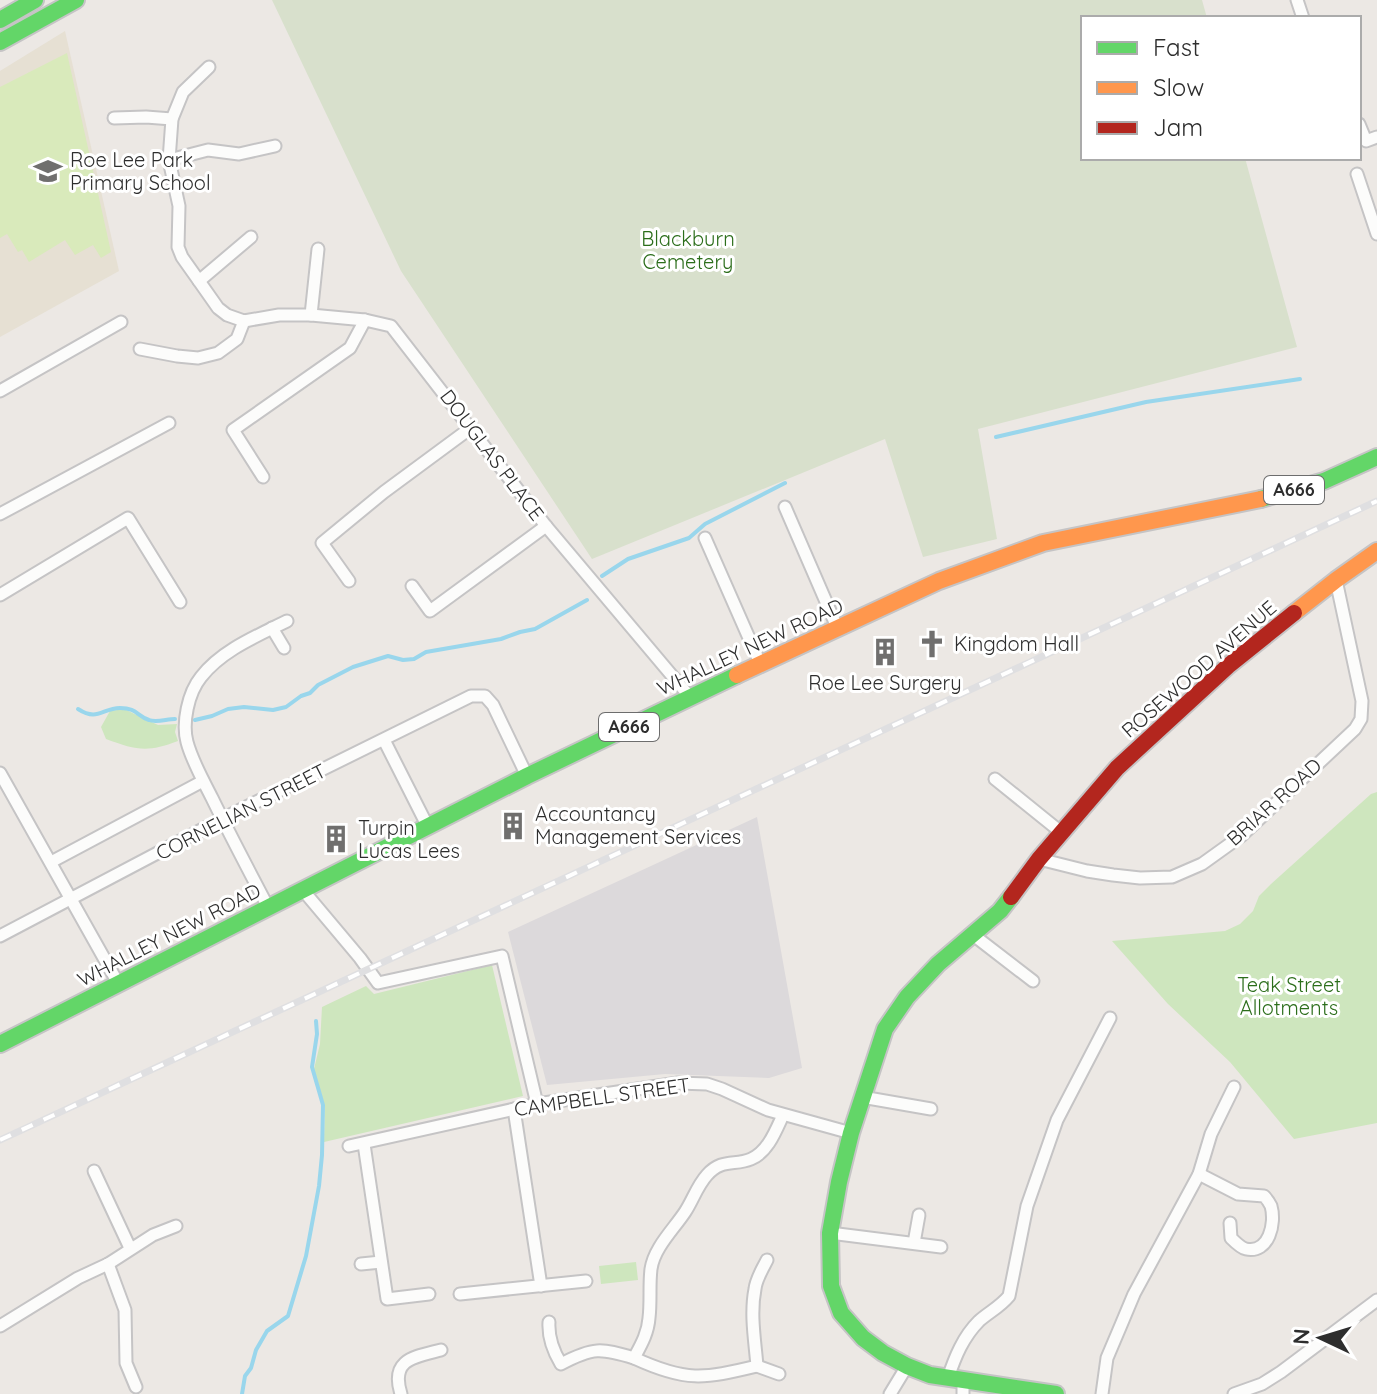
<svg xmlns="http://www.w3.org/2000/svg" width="1377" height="1394" viewBox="0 0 1377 1394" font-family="Quicksand,sans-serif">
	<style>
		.industrial { fill: #dcd9db }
		.education { fill: #e6e0d3 }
		.green { fill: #cee6be }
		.cemetery { fill: #d8e0cc }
		.pitch { fill: #d9eabb }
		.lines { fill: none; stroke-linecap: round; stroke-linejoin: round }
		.stream { stroke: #99d6ec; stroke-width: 4 }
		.street-casing { stroke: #c5c4c5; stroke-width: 15 }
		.fast-casing { stroke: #c5c4c5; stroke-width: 20 }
		.slow-casing { stroke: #c5c4c5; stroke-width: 20 }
		.jam-casing { stroke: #c5c4c5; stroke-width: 20 }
		.street { stroke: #fcfcfb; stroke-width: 11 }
		.fast { stroke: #63d668; stroke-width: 16 }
		.slow { stroke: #ff974d; stroke-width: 16 }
		.jam { stroke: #b3261e; stroke-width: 16 }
		.rail-casing { stroke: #dfdfe1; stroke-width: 7 }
		.rail { stroke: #fff; stroke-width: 4; stroke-dasharray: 12; stroke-linecap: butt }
		.labels { text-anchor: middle; stroke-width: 6; stroke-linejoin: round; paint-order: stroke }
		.shield { fill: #fff; stroke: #6d6d6d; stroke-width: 2 }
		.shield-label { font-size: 18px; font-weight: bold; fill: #2e2e2e }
		.poi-label { font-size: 20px; fill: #2e2e2e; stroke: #fff; text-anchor: start }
		.park-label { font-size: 20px; fill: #2c6e1b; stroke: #fff }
		.street-label { font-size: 20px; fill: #2e2e2e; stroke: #fff }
	</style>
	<rect width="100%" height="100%" fill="#ece8e4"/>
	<polygon class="industrial" points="757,817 802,1068 769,1078 665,1074 547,1085 508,932"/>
	<polygon class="education" points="65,31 119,271 0,337 0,71"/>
	<g class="green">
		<path d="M124 709 158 725 177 724 175 732 178 741C147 753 136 750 106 739L101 727 110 711Z"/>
		<polygon points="1377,792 1377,1123 1294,1139 1230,1062 1168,1004 1112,941 1225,931 1240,924 1253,911 1259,896 1271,884 1371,794"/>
		<polygon points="492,965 523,1096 324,1142 325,1107 314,1069 320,1044 322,1007 366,986 374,994"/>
		<polygon points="636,1262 638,1280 601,1284 599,1266"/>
	</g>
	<polygon class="cemetery" points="272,0 1202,0 1207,18 1083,18 1083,158 1245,158 1297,347 978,429 997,539 923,557 885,439 592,559 401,271"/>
	<polygon class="pitch" points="67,53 111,252 101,258 93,245 75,255 65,240 29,262 22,250 18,252 7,234 0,238 0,87"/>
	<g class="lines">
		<g class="stream">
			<polyline points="996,437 1146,402 1300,379"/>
			<polyline points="602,576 628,559 689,538 705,524 785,483"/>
			<path d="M78 709C98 722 102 708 120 708 137 708 137 716 149 720 156 723 167 719 175 719"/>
			<polyline points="195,720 212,716 228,709 244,707 273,710 286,707 301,696 310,693 318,685 353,667 388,656 403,660 414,659 426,652 501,639 520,632 535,629 587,600"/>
			<polyline points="242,1394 245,1376 251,1368 256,1350 267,1331 288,1316 306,1256 319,1186 322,1155 323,1105 312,1067 317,1034 316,1021"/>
		</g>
		<defs>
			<g id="street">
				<polyline points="1297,0 1303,18"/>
				<polyline points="209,67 183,92 172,119 169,160 179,206 178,247 182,257 199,281 218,308 227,315 244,321 279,315 311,315 365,320 391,326 546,526 690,697"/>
				<polyline points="114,118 146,117 172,119"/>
				<polyline points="1359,124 1366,141 1377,137"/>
				<polyline points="169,160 208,150 239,154 275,146"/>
				<polyline points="1357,174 1377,234"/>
				<polyline points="199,281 251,237"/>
				<polyline points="311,315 318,249"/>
				<polyline points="140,349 177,356 198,358 218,353 237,339 244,321"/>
				<polyline points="0,391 121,322"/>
				<polyline points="263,477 233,430 350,348 365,320"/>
				<polyline points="785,507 837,627"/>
				<polyline points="0,514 169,423"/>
				<polyline points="705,538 760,663"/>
				<polyline points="349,581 322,543 384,492 472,427"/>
				<polyline points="412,586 430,611 546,526"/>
				<polyline points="0,595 128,518 180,602"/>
				<polyline points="272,628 284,648"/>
				<polyline points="384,740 427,825"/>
				<polyline points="0,773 118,983"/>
				<polyline points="995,779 1062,833"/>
				<polyline points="1039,859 1087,871 1113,875 1140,878 1172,877 1202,864 1241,836 1355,729 1361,719 1362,701 1336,580"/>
				<polyline points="51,862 203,781"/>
				<polyline points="302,889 360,958 378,983 502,956 537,1104"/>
				<path d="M268 907C249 871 230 835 212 798 203 780 192 761 187 742 182 723 188 693 201 677 222 650 257 636 287 621"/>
				<polyline points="972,934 1033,981"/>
				<polyline points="0,936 222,819 471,696 485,696 493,705 527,776"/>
				<polyline points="862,1097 931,1109"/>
				<polyline points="514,1109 541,1286"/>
				<polyline points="364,1144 387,1299 429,1294"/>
				<polyline points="349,1146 537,1104 678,1083 707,1084 722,1089 768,1110 851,1133"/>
				<polyline points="94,1171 130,1248"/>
				<path d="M1199 1174 1238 1194 1264 1196C1266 1198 1270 1204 1271 1206 1276 1223 1269 1254 1246 1249 1241 1248 1235 1242 1231 1238L1230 1223"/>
				<polyline points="830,1233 941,1247"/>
				<polyline points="914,1243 919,1215"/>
				<polyline points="108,1264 125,1310 126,1363 136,1387"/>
				<polyline points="361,1264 381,1262"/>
				<polyline points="460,1294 586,1281"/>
				<path d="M549 1322C548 1338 553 1351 561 1364 593 1347 601 1348 634 1358 641 1345 648 1333 649 1318 651 1302 649 1285 651 1269 654 1248 673 1230 685 1212 693 1200 697 1186 707 1175 722 1158 735 1166 751 1159 768 1152 776 1130 783 1115"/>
				<polyline points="0,1326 78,1278 108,1264 153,1235 176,1226"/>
				<path d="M634 1358C686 1382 703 1379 757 1366 755 1341 750 1314 755 1289 756 1279 762 1270 767 1260"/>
				<polyline points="757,1366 779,1374"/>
				<path d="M948 1378C955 1357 963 1337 979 1321 989 1312 1000 1307 1009 1296L1027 1206 1057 1120 1110 1018"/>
				<path d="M401 1394C390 1359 414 1357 441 1350"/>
				<polyline points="890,1394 907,1366"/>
				<polyline points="963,1394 963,1381"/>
				<polyline points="1102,1394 1107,1358 1121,1325 1134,1294 1199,1174 1211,1134 1234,1087"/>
				<polyline points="1234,1394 1262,1384 1281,1372 1377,1300"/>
			</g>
			<g id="fast">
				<polyline points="0,20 35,0"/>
				<polyline points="0,42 76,0"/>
				<polyline points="1261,499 1324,481 1377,457"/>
				<polyline points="1011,897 1000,911 938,964 907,997 885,1029 851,1133 839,1182 830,1233 831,1286 841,1313 863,1338 883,1353 907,1366 930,1375 1056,1394"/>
				<polyline points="0,1044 527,776 737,675"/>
			</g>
			<g id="slow">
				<polyline points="1294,613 1336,580 1377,551"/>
				<polyline points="737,675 939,581 1043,543 1261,499"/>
			</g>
			<polyline id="jam" points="1011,897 1039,859 1117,768 1228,666 1294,613"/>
		</defs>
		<use href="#street" class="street-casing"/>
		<use href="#fast" class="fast-casing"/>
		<use href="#slow" class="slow-casing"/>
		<use href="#jam" class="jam-casing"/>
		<use href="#street" class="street"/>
		<use href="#fast" class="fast"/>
		<use href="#slow" class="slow"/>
		<use href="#jam" class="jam"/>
		<defs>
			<polyline id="rail" points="0,1140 1377,501"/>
		</defs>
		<use href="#rail" class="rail-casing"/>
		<use href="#rail" class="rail"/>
	</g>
	<defs>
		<symbol id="school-bare" viewBox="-9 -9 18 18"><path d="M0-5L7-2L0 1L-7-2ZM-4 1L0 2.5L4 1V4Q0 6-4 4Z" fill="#706f6e" stroke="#fff" stroke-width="2.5" paint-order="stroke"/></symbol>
		<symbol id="church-bare" viewBox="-9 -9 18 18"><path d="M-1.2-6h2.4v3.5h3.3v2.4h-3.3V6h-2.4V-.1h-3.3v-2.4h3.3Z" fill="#706f6e" stroke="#fff" stroke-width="2.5" paint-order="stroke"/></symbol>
		<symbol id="building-bare" viewBox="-9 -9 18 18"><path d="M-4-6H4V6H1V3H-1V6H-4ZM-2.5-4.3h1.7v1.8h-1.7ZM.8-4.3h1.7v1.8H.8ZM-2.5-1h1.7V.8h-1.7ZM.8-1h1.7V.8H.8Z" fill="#706f6e" stroke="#fff" stroke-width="2.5" paint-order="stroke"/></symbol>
	</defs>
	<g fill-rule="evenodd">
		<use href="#school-bare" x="28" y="151" width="40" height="40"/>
		<use href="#church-bare" x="912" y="624" width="40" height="40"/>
		<use href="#building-bare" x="865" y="632" width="40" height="40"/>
		<use href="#building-bare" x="493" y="806" width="40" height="40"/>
		<use href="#building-bare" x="316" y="819" width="40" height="40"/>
	</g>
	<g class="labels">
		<g class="shield">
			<rect x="1264" y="476" width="60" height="28" rx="6"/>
			<rect x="599" y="713" width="60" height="28" rx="6"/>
		</g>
		<g class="shield-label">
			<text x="1294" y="496">A666</text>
			<text x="629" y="733">A666</text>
		</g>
		<g class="poi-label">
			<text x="70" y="167">Roe Lee Park<tspan x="70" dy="23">Primary School</tspan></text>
			<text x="954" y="651">Kingdom Hall</text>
			<text x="885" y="690" text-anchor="middle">Roe Lee Surgery</text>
			<text x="535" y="821">Accountancy<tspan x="535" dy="23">Management Services</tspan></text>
			<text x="358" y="835">Turpin<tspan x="358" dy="23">Lucas Lees</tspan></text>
		</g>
		<g class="park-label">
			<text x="688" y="246">Blackburn<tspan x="688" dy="23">Cemetery</tspan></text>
			<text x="1289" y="992">Teak Street<tspan x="1289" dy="23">Allotments</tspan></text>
		</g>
		<g class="street-label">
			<text transform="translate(492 455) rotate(53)" y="7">DOUGLAS PLACE</text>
			<text transform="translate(750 647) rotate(-25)" y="7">WHALLEY NEW ROAD</text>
			<text transform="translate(1199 669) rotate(-41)" y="7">ROSEWOOD AVENUE</text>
			<text transform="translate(1274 802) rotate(-42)" y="7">BRIAR ROAD</text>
			<text transform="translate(241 812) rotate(-27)" y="7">CORNELIAN STREET</text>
			<text transform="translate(169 935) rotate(-27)" y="7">WHALLEY NEW ROAD</text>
			<text transform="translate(602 1097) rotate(-8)" y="7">CAMPBELL STREET</text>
		</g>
	</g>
	<rect x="1081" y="16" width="280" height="144" fill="#ffffff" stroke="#ababab" stroke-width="2"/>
	<rect x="1097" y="42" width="40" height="12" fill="#63d668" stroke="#ababab" stroke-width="2"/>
	<text x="1153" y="56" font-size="24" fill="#2e2e2e">Fast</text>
	<rect x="1097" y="82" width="40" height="12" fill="#ff974d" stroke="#ababab" stroke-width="2"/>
	<text x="1153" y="96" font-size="24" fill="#2e2e2e">Slow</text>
	<rect x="1097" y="122" width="40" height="12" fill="#b3261e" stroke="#ababab" stroke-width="2"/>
	<text x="1153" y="136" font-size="24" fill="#2e2e2e">Jam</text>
	<g transform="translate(1321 1338) rotate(274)" stroke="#ffffff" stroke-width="6" paint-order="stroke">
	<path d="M0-6L14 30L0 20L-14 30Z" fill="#2e2e2e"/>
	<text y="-12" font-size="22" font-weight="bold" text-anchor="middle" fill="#2e2e2e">N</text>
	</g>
</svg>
